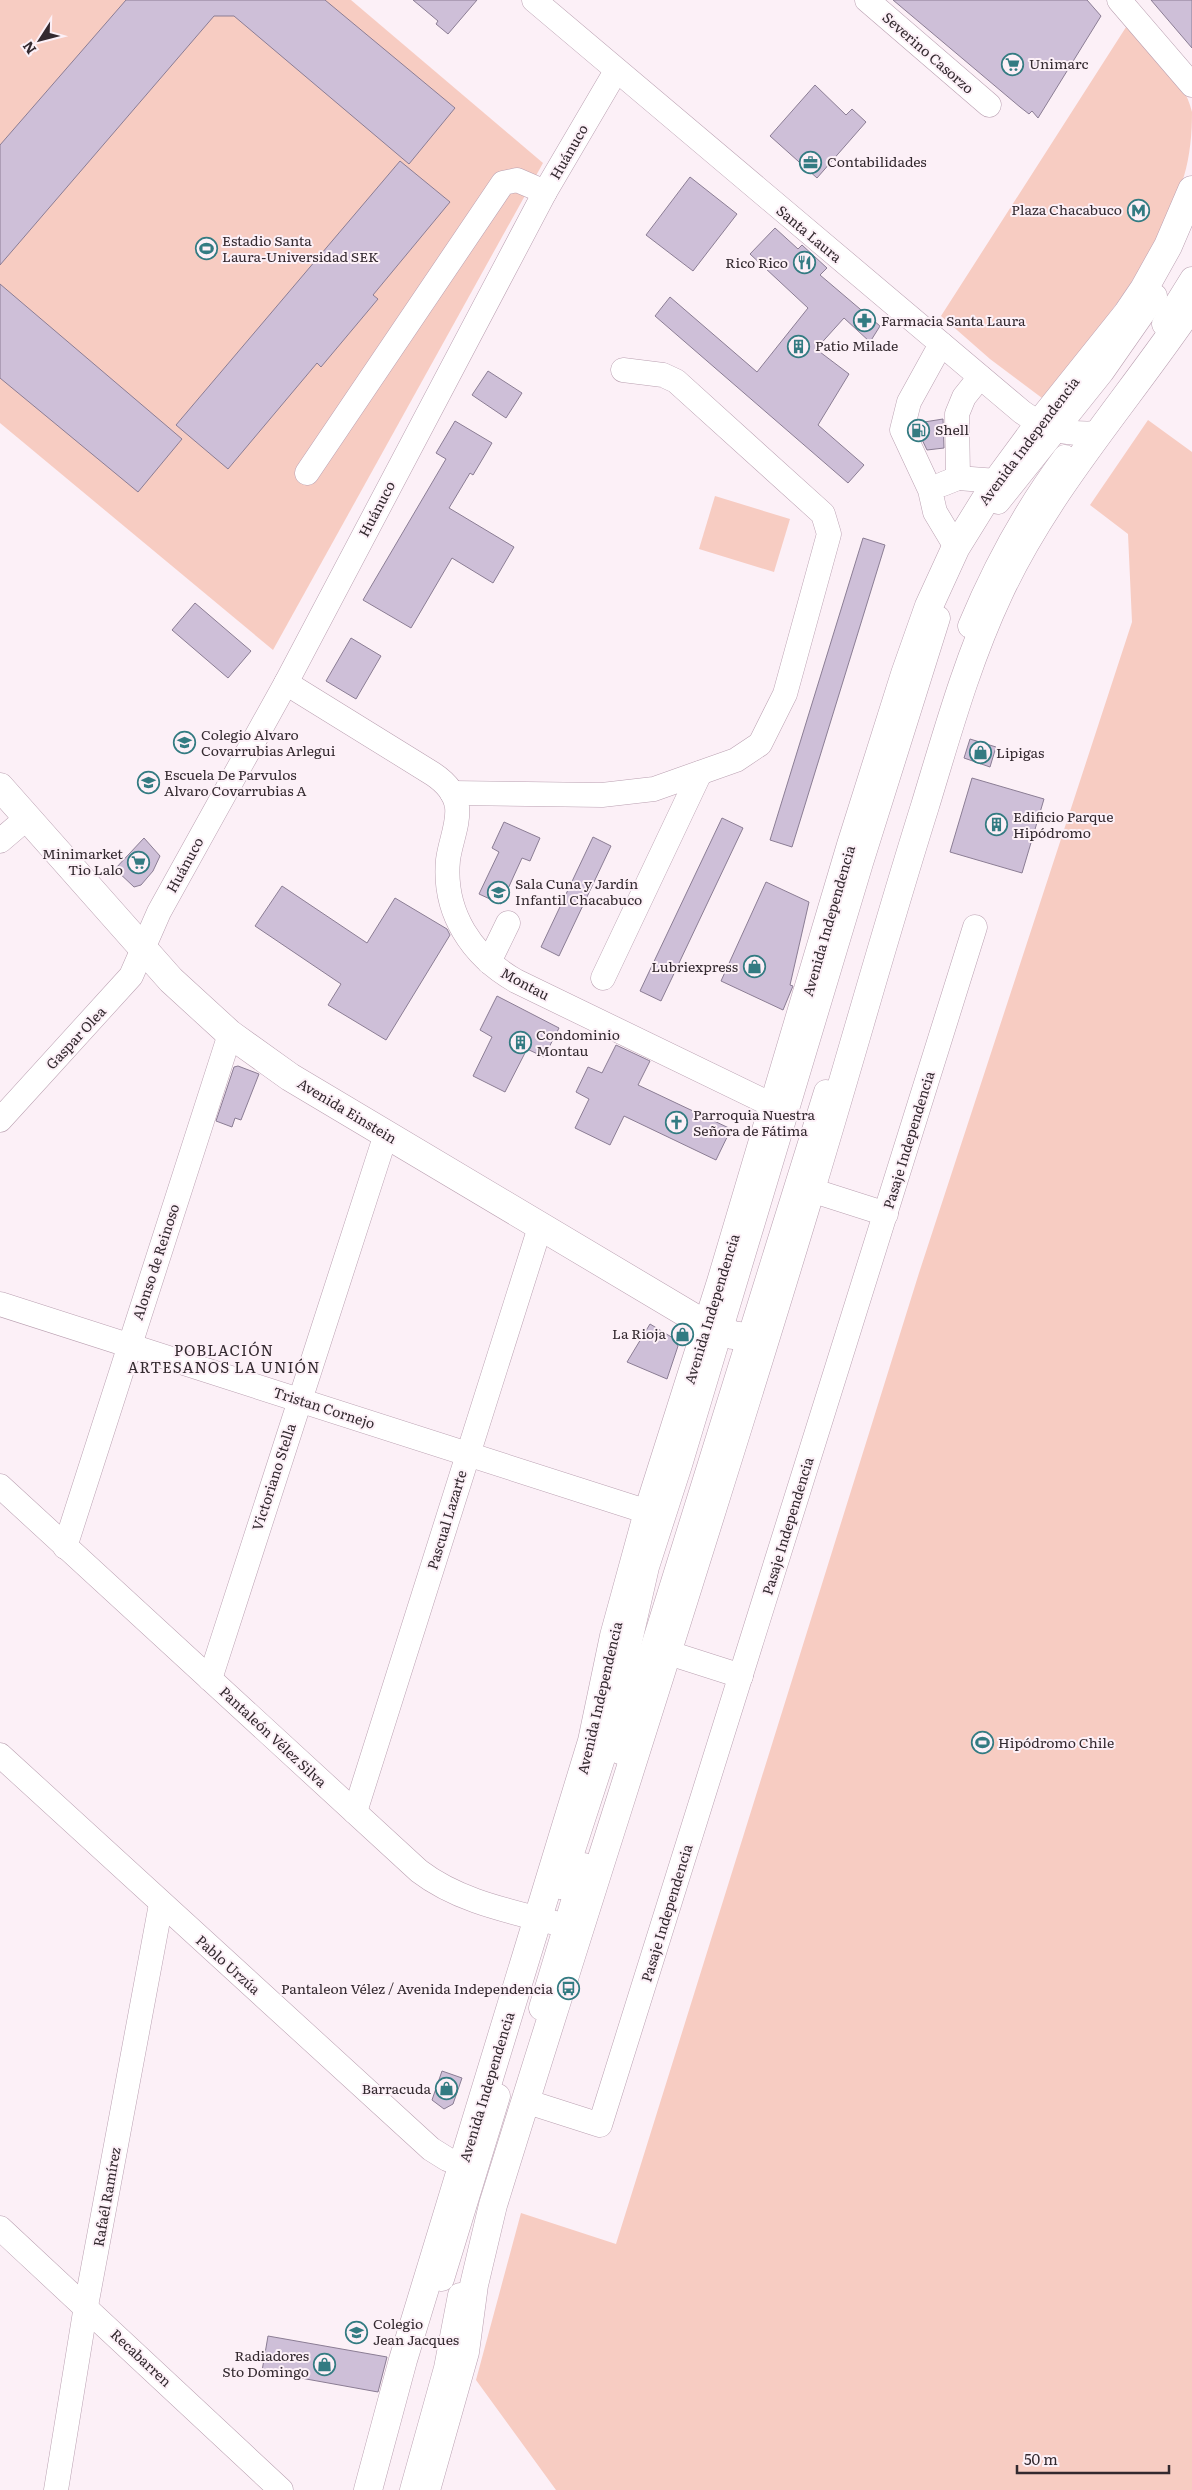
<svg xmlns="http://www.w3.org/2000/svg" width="1192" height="2490" viewBox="0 0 1192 2490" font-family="Literata,serif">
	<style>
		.green { fill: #f7ccc2 }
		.building { fill: #cebfd8; stroke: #8b7d94 }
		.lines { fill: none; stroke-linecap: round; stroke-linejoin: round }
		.minor-casing { stroke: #baa0b1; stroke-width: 25 }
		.major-casing { stroke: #baa0b1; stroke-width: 29 }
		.minor { stroke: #fff; stroke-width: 24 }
		.major { stroke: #fff; stroke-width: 28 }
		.labels { text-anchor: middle; stroke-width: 4; stroke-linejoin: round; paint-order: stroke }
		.street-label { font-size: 14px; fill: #33292f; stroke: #fcf0f7 }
		.poi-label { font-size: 14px; fill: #33292f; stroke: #fcf0f7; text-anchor: start }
		.neighbourhood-label { font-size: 15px; letter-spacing: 1px; fill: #33292f; stroke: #fcf0f7 }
	</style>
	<rect width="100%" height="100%" fill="#fcf0f7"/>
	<g class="green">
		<polygon points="0,0 351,0 543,163 273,650 0,423"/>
		<path d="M1128 24C1151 50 1184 77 1192 112 1192 134 1190 156 1184 176 1157 261 1098 330 1042 398L990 359 941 316Z"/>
		<polygon points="1148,420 1192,452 1192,2490 556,2490 476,2380 521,2213 616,2244 919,1273 1132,622 1128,534 1090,505"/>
		<polygon points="715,496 790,519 774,572 699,549"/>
	</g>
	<g class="building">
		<polygon points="126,0 325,0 455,108 409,164 234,16 214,16 0,265 0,145"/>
		<polygon points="413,0 477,0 448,34 436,24 438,21"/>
		<polygon points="893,0 1087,0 1101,16 1038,118 1032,111 1029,114 1020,107"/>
		<polygon points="1151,0 1192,0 1192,48"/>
		<polygon points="815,85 846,115 852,109 866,122 817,178 770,136"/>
		<polygon points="400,161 450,202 373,295 378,299 321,367 317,363 228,469 176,425"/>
		<polygon points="690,177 737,214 693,271 646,235"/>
		<polygon points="775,228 798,249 802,245 827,268 820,275 880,326 870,342 844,318 816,349 849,374 818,425 864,465 848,483 655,316 670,297 757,372 808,308 750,254"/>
		<polygon points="0,284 182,439 138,492 0,378"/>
		<polygon points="488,371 522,393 506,418 472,395"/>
		<polygon points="943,419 944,448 927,450 917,429 918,423"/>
		<polygon points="455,421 492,443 473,475 470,473 449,508 514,547 493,583 452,558 411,628 363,600 446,459 436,453"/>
		<polygon points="863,538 885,545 792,847 770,840"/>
		<polygon points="195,603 251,651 228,678 172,630"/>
		<polygon points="351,638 381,656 356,699 326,681"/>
		<polygon points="970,739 996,747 990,767 964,758"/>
		<polygon points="972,778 1044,799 1022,873 950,852"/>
		<polygon points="722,818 743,828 661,1001 640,991"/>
		<polygon points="504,822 540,838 530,861 522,858 501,904 479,894 499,852 492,848"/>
		<polygon points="593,837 611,846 559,956 541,947"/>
		<polygon points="144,838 160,856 153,871 141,885 134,887 115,869"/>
		<polygon points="766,882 809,902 790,985 793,986 783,1010 721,981"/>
		<polygon points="282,886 367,943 395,898 447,929 450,935 386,1040 328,1005 341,984 255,926"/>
		<polygon points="497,996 559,1028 544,1057 527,1049 505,1092 473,1076 492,1037 480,1030"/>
		<polygon points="616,1045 650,1061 638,1085 731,1129 716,1160 624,1116 610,1145 575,1128 589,1099 576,1092 588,1067 602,1073"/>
		<polygon points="238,1066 259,1074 241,1120 235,1118 232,1127 216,1121 234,1067"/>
		<polygon points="650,1324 673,1338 678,1346 667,1379 627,1362"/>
		<polygon points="442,2071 462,2078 453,2104 444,2109 432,2100"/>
		<polygon points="268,2336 387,2357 378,2392 262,2371"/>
	</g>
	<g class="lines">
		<defs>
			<g id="minor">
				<path d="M534 0 1022 412C1048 431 1068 435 1100 433"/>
				<polyline points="867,0 989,105"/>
				<polyline points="1119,0 1192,85"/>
				<polyline points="1164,324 1192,279"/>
				<polyline points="941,344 909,402 902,430 930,490 935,512 956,547"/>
				<polyline points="307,473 503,183 517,180 545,192"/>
				<polyline points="958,478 957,414 964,397 980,377"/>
				<polyline points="943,484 958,478 997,481"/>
				<polyline points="998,502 1102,372 1155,296"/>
				<path d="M970 626C995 566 1026 509 1065 457"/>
				<path d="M286 683 433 774C445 782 455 792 457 807 459 824 450 843 448 860 443 913 472 956 516 981L774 1106"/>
				<polyline points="452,793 602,795 654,789 736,760 760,744 785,694 829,534 823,514 676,381 663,375 623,370"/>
				<polyline points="0,841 27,818"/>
				<polyline points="489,962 508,923"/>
				<polyline points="603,978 700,773"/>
				<polyline points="0,1120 131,976 159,912 286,683 545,192 616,71"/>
				<polyline points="811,1190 886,1214"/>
				<polyline points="0,1304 648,1512"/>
				<path d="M0 1486 419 1871C458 1901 509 1911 555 1923"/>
				<polyline points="65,1547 230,1034"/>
				<polyline points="666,1652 741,1676"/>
				<polyline points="210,1679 386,1134"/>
				<polyline points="620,1752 826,1092"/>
				<polyline points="0,1755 431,2149 447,2159 463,2165"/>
				<polyline points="355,1812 540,1227"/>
				<polyline points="561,1887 604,1755 647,1567 680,1465 861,863 938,618"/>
				<polyline points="541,2008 584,1865"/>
				<polyline points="525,2101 600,2125 975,927"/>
				<polyline points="0,2228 281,2490"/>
				<polyline points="442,2279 498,2096"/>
				<polyline points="56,2490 86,2306 161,1904"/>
				<polyline points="412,2490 446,2368 460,2295"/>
			</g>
			<g id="major">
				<polyline points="0,787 171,980 230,1034 290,1077 708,1326 733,1335 764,1340"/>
				<polyline points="368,2490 403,2360 592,1741 614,1636 648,1512 721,1282 851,845 905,674 929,606 956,547 997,481 1039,424 1127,314 1144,289 1168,246 1192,190"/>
				<path d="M426 2490 465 2352 474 2285 493 2205C598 1866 709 1528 811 1189 850 1061 885 933 925 806 947 734 967 661 999 593 1048 488 1127 401 1192 305"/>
			</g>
		</defs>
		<use href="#minor" class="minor-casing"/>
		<use href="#major" class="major-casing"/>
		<use href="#minor" class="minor"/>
		<use href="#major" class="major"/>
	</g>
	<defs>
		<symbol id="supermarket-ring" viewBox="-11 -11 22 22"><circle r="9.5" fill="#fcf0f7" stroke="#337b82" stroke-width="1.5"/><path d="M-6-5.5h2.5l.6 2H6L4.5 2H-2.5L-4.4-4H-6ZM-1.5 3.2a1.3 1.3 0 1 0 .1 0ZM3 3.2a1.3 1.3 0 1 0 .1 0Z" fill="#337b82"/></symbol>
		<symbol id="office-ring" viewBox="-11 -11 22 22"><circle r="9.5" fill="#fcf0f7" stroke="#337b82" stroke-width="1.5"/><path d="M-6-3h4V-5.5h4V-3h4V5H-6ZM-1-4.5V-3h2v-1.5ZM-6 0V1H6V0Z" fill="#337b82"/></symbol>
		<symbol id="metro-ring" viewBox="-11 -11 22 22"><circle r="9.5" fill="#fcf0f7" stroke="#337b82" stroke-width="1.5"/><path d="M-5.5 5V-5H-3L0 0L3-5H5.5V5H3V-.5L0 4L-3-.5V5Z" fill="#337b82"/></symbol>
		<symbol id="stadium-ring" viewBox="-11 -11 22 22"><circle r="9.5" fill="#fcf0f7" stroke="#337b82" stroke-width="1.5"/><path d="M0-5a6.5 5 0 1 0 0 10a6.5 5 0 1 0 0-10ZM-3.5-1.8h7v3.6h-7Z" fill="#337b82"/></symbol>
		<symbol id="restaurant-ring" viewBox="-11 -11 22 22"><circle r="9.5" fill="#fcf0f7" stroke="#337b82" stroke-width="1.5"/><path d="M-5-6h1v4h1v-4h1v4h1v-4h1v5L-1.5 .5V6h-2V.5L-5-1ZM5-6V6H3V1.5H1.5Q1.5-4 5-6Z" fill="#337b82"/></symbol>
		<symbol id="pharmacy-ring" viewBox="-11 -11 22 22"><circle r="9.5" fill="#fcf0f7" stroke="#337b82" stroke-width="1.5"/><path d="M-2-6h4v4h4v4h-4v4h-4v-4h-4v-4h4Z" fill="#337b82"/></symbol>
		<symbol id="building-ring" viewBox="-11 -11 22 22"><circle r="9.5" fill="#fcf0f7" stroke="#337b82" stroke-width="1.5"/><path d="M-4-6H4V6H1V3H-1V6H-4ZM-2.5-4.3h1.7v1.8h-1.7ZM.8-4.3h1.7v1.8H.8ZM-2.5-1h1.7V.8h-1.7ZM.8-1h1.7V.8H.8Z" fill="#337b82"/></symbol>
		<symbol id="fuel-ring" viewBox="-11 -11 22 22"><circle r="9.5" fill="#fcf0f7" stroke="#337b82" stroke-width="1.5"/><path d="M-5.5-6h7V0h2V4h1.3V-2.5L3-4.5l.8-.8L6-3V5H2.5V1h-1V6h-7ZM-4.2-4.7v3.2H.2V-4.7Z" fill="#337b82"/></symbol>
		<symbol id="school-ring" viewBox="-11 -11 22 22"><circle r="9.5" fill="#fcf0f7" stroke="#337b82" stroke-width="1.5"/><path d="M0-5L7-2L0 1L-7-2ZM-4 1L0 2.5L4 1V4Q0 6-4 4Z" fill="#337b82"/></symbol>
		<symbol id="shop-ring" viewBox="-11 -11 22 22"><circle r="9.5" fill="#fcf0f7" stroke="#337b82" stroke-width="1.5"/><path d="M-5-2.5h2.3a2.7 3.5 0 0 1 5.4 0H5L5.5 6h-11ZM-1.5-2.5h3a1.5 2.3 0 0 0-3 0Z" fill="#337b82"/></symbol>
		<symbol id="church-ring" viewBox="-11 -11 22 22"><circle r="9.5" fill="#fcf0f7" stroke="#337b82" stroke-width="1.5"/><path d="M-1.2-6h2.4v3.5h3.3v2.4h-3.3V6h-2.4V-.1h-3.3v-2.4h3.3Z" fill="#337b82"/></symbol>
		<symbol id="bus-ring" viewBox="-11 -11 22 22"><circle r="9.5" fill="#fcf0f7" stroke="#337b82" stroke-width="1.5"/><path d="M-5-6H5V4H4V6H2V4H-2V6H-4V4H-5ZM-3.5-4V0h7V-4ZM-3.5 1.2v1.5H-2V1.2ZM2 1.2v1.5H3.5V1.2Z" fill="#337b82"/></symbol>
	</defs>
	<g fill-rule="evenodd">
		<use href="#supermarket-ring" x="1000" y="52" width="25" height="25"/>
		<use href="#office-ring" x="798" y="150" width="25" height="25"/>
		<use href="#metro-ring" x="1126" y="198" width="25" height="25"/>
		<use href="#stadium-ring" x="194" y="236" width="25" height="25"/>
		<use href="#restaurant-ring" x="792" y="250" width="25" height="25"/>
		<use href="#pharmacy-ring" x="852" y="308" width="25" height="25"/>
		<use href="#building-ring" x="786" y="334" width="25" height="25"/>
		<use href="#fuel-ring" x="906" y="418" width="25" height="25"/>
		<use href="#school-ring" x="172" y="730" width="25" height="25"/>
		<use href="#shop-ring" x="968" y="740" width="25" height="25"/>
		<use href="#school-ring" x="136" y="770" width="25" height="25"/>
		<use href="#building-ring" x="984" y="812" width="25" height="25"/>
		<use href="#supermarket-ring" x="126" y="850" width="25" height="25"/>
		<use href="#school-ring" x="486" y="880" width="25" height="25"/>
		<use href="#shop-ring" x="742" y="954" width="25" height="25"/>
		<use href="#building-ring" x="508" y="1030" width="25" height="25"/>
		<use href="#church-ring" x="664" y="1110" width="25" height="25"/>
		<use href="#shop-ring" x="670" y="1322" width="25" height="25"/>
		<use href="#stadium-ring" x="970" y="1730" width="25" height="25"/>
		<use href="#bus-ring" x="556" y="1976" width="25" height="25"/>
		<use href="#shop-ring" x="434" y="2076" width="25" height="25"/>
		<use href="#school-ring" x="344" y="2320" width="25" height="25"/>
		<use href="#shop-ring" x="312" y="2352" width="25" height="25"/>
	</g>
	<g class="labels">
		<g class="street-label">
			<text transform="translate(928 53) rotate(41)" y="5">Severino Casorzo</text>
			<text transform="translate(569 152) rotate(-60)" y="5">Huánuco</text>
			<text transform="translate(809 234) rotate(40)" y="5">Santa Laura</text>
			<text transform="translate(1029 441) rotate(-53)" y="5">Avenida Independencia</text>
			<text transform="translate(377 509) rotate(-62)" y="5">Huánuco</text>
			<text transform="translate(185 865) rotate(-61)" y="5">Huánuco</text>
			<text transform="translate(829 921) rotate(-74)" y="5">Avenida Independencia</text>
			<text transform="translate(525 984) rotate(28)" y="5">Montau</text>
			<text transform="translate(76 1038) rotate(-47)" y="5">Gaspar Olea</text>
			<text transform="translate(347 1111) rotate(31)" y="5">Avenida Einstein</text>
			<text transform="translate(909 1140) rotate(-73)" y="5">Pasaje Independencia</text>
			<text transform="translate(156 1262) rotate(-72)" y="5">Alonso de Reinoso</text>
			<text transform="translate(712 1309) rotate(-73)" y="5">Avenida Independencia</text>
			<text transform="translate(324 1408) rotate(18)" y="5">Tristan Cornejo</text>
			<text transform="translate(274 1477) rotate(-72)" y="5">Victoriano Stella</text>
			<text transform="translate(447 1520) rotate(-73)" y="5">Pascual Lazarte</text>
			<text transform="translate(788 1526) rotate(-73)" y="5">Pasaje Independencia</text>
			<text transform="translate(600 1698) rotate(-77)" y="5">Avenida Independencia</text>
			<text transform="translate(273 1737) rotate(43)" y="5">Pantaleón Vélez Silva</text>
			<text transform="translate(667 1913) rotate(-73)" y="5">Pasaje Independencia</text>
			<text transform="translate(228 1965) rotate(42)" y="5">Pablo Urzúa</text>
			<text transform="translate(487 2087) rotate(-73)" y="5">Avenida Independencia</text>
			<text transform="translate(107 2197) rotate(-80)" y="5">Rafaél Ramírez</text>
			<text transform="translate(141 2358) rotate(43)" y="5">Recabarren</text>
		</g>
		<g class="poi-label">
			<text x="1029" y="69">Unimarc</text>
			<text x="827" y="167">Contabilidades</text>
			<text x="1122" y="215" text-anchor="end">Plaza Chacabuco</text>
			<text x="222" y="246">Estadio Santa<tspan x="222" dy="16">Laura-Universidad SEK</tspan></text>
			<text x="788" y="268" text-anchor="end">Rico Rico</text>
			<text x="881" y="326">Farmacia Santa Laura</text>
			<text x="815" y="351">Patio Milade</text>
			<text x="935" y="435">Shell</text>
			<text x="201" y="740">Colegio Alvaro<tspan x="201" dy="16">Covarrubias Arlegui</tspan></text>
			<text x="996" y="758">Lipigas</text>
			<text x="164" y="780">Escuela De Parvulos<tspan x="164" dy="16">Alvaro Covarrubias A</tspan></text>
			<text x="1013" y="822">Edificio Parque<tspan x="1013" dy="16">Hipódromo</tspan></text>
			<text x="123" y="859" text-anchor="end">Minimarket<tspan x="123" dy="16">Tio Lalo</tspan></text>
			<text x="515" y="889">Sala Cuna y Jardín<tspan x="515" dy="16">Infantil Chacabuco</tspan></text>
			<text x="738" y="972" text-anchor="end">Lubriexpress</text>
			<text x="536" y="1040">Condominio<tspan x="536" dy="16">Montau</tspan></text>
			<text x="693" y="1120">Parroquia Nuestra<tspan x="693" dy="16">Señora de Fátima</tspan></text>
			<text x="666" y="1339" text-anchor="end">La Rioja</text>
			<text x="998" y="1748">Hipódromo Chile</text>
			<text x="553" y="1994" text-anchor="end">Pantaleon Vélez / Avenida Independencia</text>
			<text x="431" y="2094" text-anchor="end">Barracuda</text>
			<text x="373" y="2329">Colegio<tspan x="373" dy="16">Jean Jacques</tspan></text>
			<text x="309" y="2361" text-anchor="end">Radiadores<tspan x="309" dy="16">Sto Domingo</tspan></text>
		</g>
		<g class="neighbourhood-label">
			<text x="224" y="1356">POBLACIÓN<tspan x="224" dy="17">ARTESANOS LA UNIÓN</tspan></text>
		</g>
	</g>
	<g transform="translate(40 40) rotate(234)" stroke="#fcf0f7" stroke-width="4" paint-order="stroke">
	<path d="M0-4L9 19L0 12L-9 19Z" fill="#33292f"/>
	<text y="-8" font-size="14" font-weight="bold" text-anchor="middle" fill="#33292f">N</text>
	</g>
	<path d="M1017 2465v8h152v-8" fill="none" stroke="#33292f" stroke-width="2.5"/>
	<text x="1024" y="2465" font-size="15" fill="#33292f" stroke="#fcf0f7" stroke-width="4" paint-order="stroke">50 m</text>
</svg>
